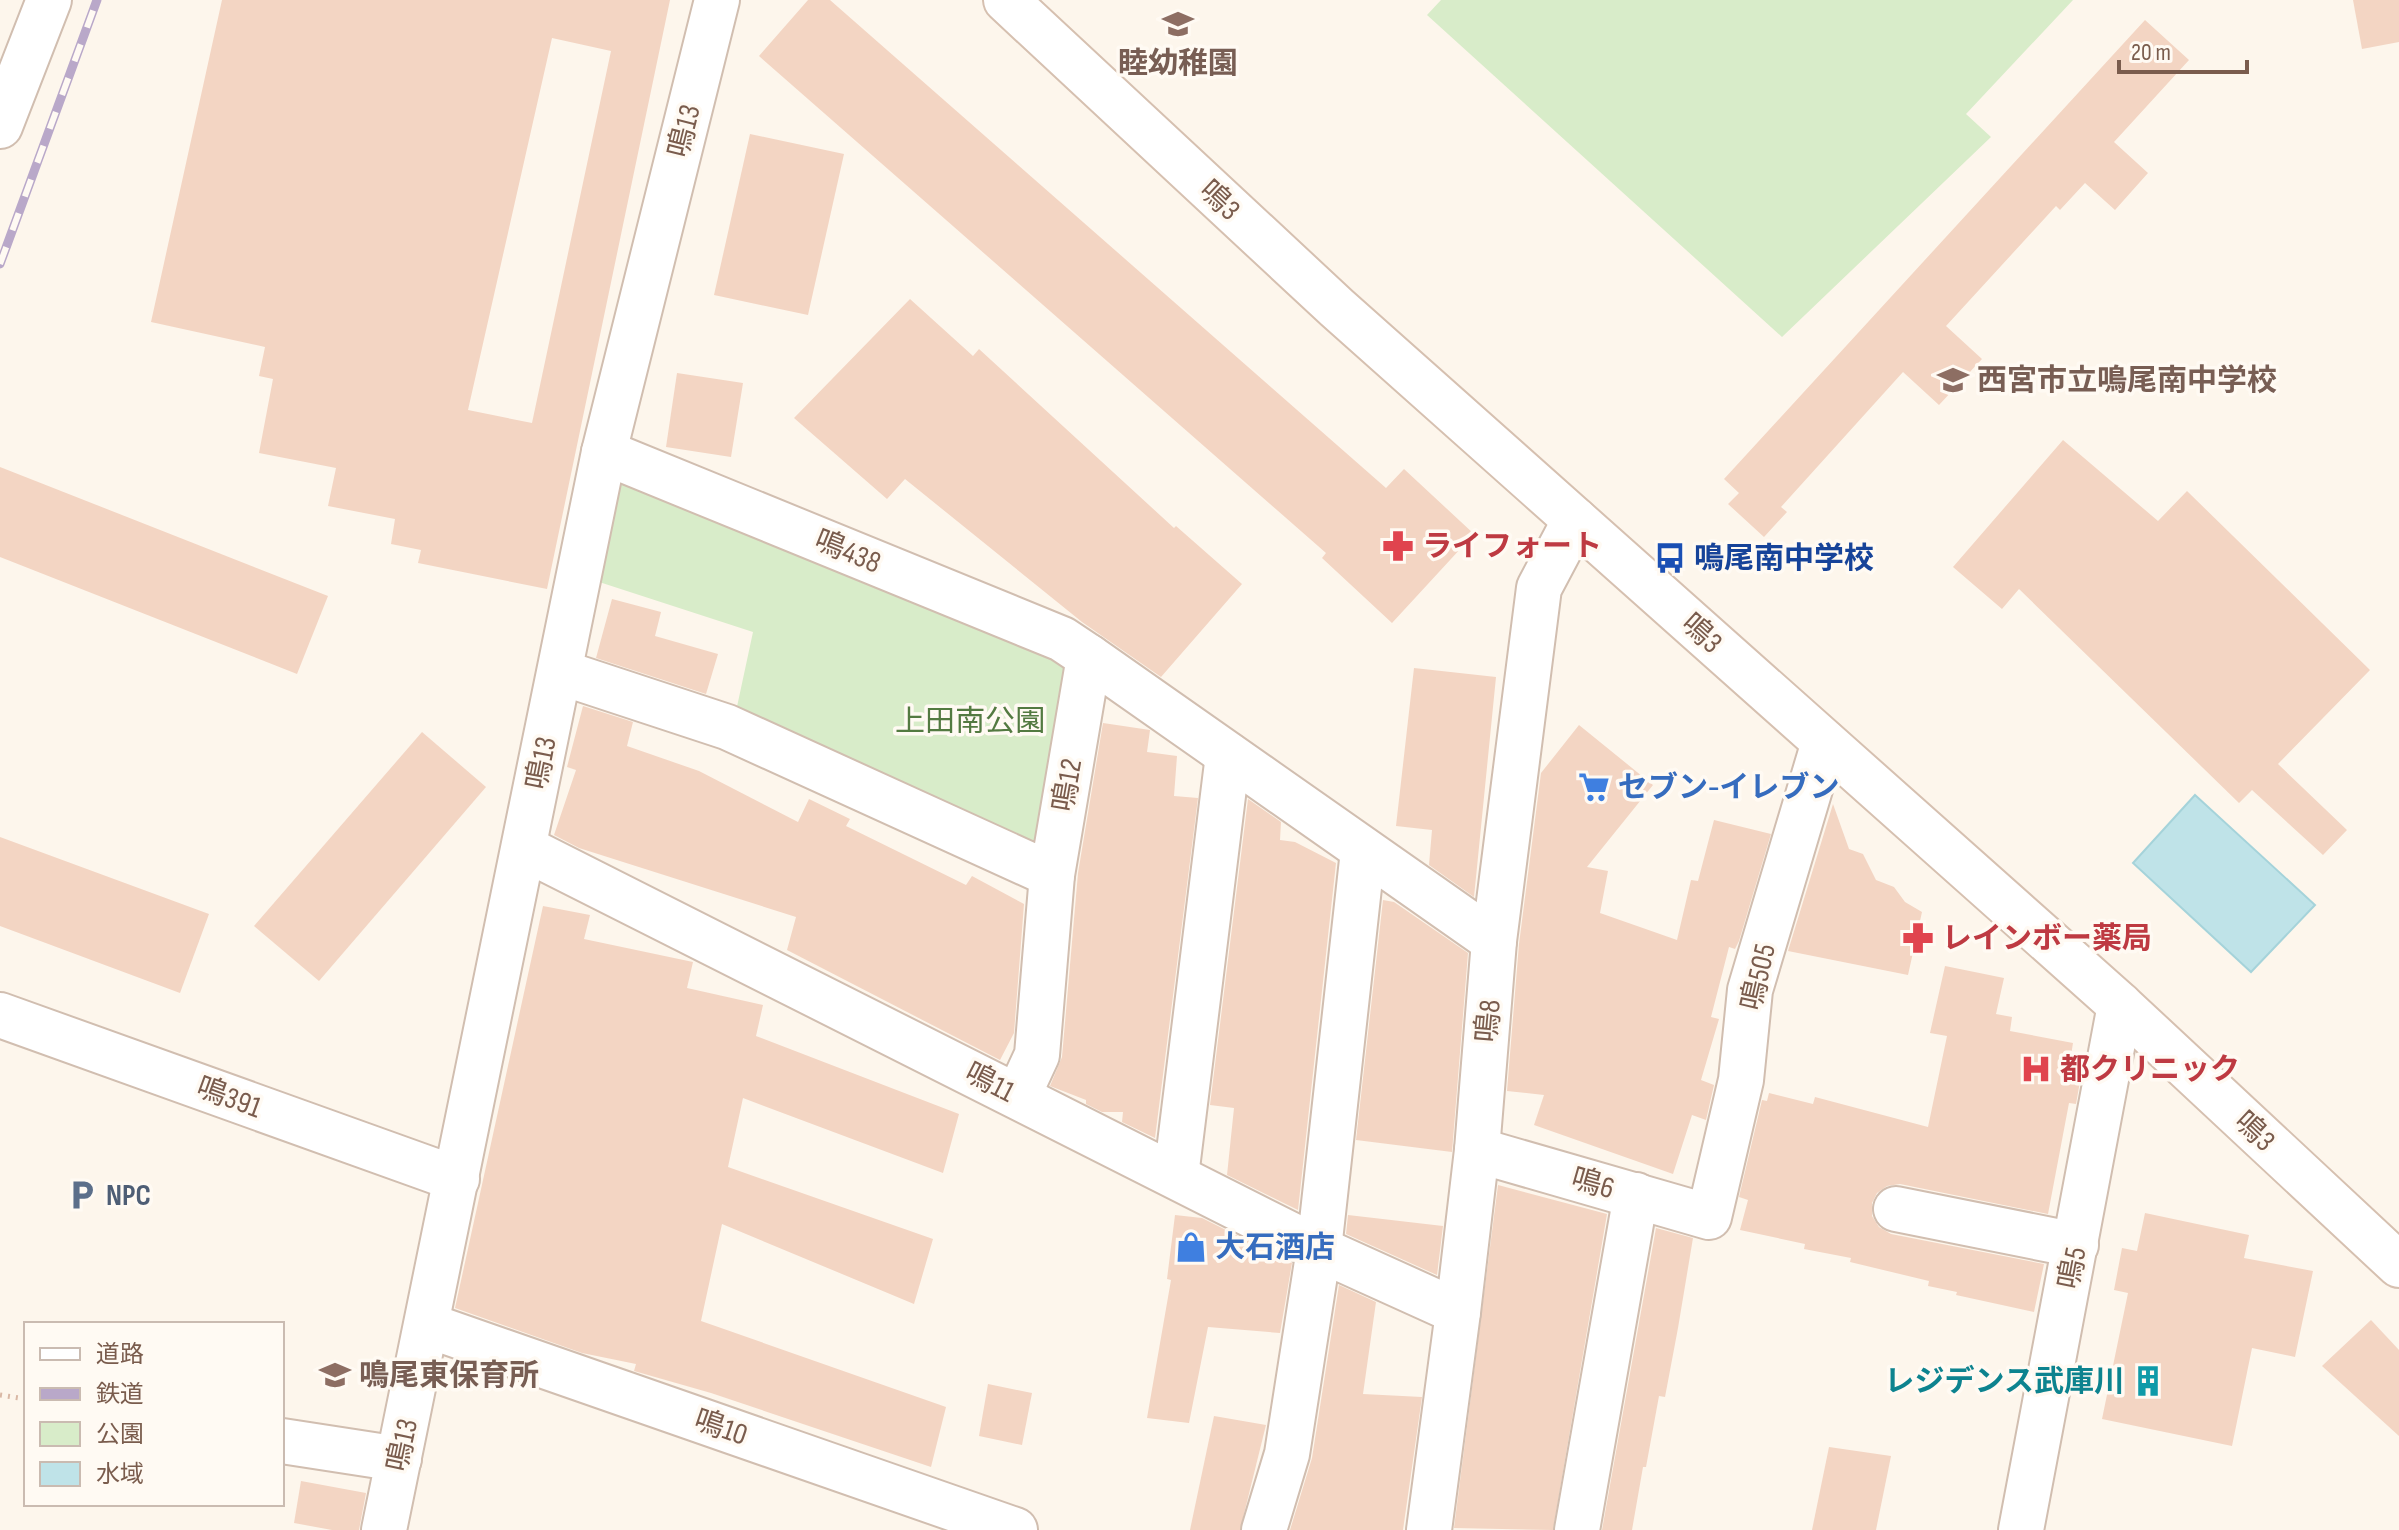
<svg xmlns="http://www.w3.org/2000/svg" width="2399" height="1530" viewBox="0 0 2399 1530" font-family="'Sofia Sans Condensed','Noto Sans JP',sans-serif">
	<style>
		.green { fill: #d8ecc9 }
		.water { fill: #bfe3e8; stroke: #a5d3da; stroke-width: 2 }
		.building { fill: #f3d5c3; fill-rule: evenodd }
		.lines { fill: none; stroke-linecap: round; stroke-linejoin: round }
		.street-casing { stroke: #d1beb0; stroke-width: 48 }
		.secondary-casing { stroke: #d6c0b0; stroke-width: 48 }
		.path { stroke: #d9b8a5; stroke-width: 5; stroke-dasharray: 2 6; stroke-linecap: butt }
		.street { stroke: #fff; stroke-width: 44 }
		.secondary { stroke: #fff; stroke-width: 44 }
		.rail-casing { stroke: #b9a8c9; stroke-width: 9 }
		.rail { stroke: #fffaf3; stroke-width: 6; stroke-dasharray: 18; stroke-linecap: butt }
		.labels { text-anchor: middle; stroke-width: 7; stroke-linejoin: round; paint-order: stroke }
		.education-label { font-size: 30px; font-weight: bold; fill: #785e54; stroke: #fffaf3; text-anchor: start }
		.street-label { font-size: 30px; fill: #7a5c4d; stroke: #fffaf3 }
		.health-label { font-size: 30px; font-weight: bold; fill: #be3a42; stroke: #fffaf3; text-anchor: start }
		.transit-label { font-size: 30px; font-weight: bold; fill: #164399; stroke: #fffaf3; text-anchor: start }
		.park-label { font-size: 30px; fill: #537a41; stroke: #fffaf3 }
		.shop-label { font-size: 30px; font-weight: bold; fill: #366cbe; stroke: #fffaf3; text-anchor: start }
		.service-label { font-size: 30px; font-weight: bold; fill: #4e5e75; stroke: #fffaf3; text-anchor: start }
		.culture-label { font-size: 30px; font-weight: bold; fill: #0d838f; stroke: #fffaf3; text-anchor: end }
	</style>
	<rect width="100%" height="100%" fill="#fdf6ec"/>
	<g class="green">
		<polygon points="1441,0 2073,0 1966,114 1991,137 1782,337 1427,15"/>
		<polygon points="613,470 1078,662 1042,861 735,716 753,632 593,580"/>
	</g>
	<polygon class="water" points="2195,795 2315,905 2251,972 2133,863"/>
	<g class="building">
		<path d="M222 0H670L547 589 418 563 421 550 391 544 395 519 328 506 336 468 259 453 273 379 259 376 265 347 151 322ZM552 38 611 51 532 423 468 410Z"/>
		<polygon points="808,0 830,0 1386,488 1404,469 1474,534 1392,623 1322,558 1326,553 759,56"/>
		<polygon points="2353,0 2399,0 2399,42 2362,49"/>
		<polygon points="2145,20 2189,60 2114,142 2148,173 2115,210 2085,183 2060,210 2056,206 1946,326 1982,359 1939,405 1903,372 1781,507 1787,512 1764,537 1728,504 1739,493 1724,479"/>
		<polygon points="750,134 844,154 808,315 714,295"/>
		<polygon points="910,299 973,356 979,349 1174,528 1176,526 1242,584 1161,677 1082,622 905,479 887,499 794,418"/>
		<polygon points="677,373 743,383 731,457 666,447"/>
		<polygon points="2063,440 2158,521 2187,491 2370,670 2278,764 2347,830 2323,855 2252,790 2239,803 2019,589 2002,609 1953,567"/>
		<polygon points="0,467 328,596 297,674 0,557"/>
		<polygon points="612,599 661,612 655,636 718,654 706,694 596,658"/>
		<polygon points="1414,668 1496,677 1474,897 1429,865 1432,830 1396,826"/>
		<polygon points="583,706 633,722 627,746 699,771 798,822 809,799 850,819 846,826 966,885 972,876 1024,904 1014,1033 1000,1060 787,950 796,917 579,848 554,835 576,770 567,767"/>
		<polygon points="1103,723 1150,730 1147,752 1177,756 1174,796 1198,798 1155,1138 1122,1122 1123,1112 1102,1112 1086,1104 1086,1100 1050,1086 1062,1057 1078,873"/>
		<polygon points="1579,725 1653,785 1587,867 1608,871 1600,913 1677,940 1691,880 1698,881 1714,820 1771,834 1739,941 1735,949 1729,947 1711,1017 1719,1019 1701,1080 1714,1085 1706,1120 1692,1115 1673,1174 1534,1125 1544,1095 1507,1091 1519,944 1541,773"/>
		<polygon points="422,732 486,787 319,981 254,926"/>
		<polygon points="1248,799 1281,822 1280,840 1295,842 1336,863 1298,1210 1227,1175 1234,1108 1210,1105"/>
		<polygon points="1833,804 1849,849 1863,854 1876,880 1894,887 1905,902 1922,912 1908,975 1788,951"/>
		<polygon points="0,837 209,914 180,993 0,926"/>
		<polygon points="1383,900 1394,902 1468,953 1452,1152 1356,1140"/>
		<polygon points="543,906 590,915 584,939 693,962 687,988 763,1005 756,1036 959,1114 943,1173 743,1098 728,1167 933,1239 914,1304 722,1224 701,1321 946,1407 931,1467 711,1393 634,1371 636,1364 582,1353 455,1308"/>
		<polygon points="1945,966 2004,978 1996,1014 2012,1017 2010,1031 2073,1043 2069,1068 2082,1070 2076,1104 2069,1103 2048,1214 1900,1184 1887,1186 1877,1193 1872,1203 1872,1216 1879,1227 1891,1234 2044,1264 2034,1312 1956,1295 1957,1292 1928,1286 1929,1281 1850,1262 1851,1258 1804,1249 1805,1244 1740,1230 1748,1200 1739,1197 1762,1100 1767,1101 1769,1093 1813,1104 1815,1097 1928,1127 1947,1036 1930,1033"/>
		<polygon points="1498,1185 1607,1214 1553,1530 1454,1528"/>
		<polygon points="2145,1213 2249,1235 2244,1258 2313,1271 2295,1357 2252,1348 2232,1446 2102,1419 2128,1293 2114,1290 2122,1248 2137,1251"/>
		<polygon points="1175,1215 1202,1218 1292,1263 1280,1333 1208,1327 1189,1423 1147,1418 1171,1280 1167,1279"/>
		<polygon points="1348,1215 1443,1226 1437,1275 1346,1234"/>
		<polygon points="1656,1228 1693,1238 1678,1328 1665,1397 1659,1396 1646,1467 1643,1467 1632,1530 1602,1530"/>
		<polygon points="1339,1285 1376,1302 1363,1394 1422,1397 1403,1530 1290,1530 1312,1458"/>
		<polygon points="2371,1320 2399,1350 2399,1436 2322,1366"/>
		<polygon points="988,1384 1032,1393 1022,1445 979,1436"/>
		<polygon points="1214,1416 1266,1425 1240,1530 1190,1530"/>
		<polygon points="1829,1447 1891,1456 1876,1530 1812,1530"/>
		<polygon points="301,1481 366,1493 359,1530 332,1530 294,1523"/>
	</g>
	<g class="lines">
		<defs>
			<g id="street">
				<polyline points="0,126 49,0"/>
				<polyline points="604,452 1062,639 1089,657"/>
				<polyline points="560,672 727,727 1052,875 1089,657 1494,941"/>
				<polyline points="524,848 1319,1249 1458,1312"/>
				<polyline points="0,1015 457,1179"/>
				<polyline points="1018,1096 1037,1055 1052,875"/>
				<polyline points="1477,1150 1709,1217 1741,1080 1750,990 1824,742"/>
				<polyline points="1176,1176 1228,755"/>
				<polyline points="1896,1209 2076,1245"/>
				<polyline points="427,1325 1015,1530"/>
				<polyline points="282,1441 399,1459"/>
				<polyline points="384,1530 604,452 717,0"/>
				<polyline points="1264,1530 1287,1454 1319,1249 1363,851"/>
				<polyline points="1429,1530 1458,1312 1477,1150 1494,941 1539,588 1575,520"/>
				<polyline points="1577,1530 1636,1195"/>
				<polyline points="2021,1530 2120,1005"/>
			</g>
			<polyline id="secondary" points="1006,0 1337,308 2120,1005 2399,1265"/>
		</defs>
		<use href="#street" class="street-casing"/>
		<use href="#secondary" class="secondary-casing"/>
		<polyline class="path" points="0,1395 26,1399"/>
		<use href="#street" class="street"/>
		<use href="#secondary" class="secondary"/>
		<defs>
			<polyline id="rail" points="0,264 97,0"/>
		</defs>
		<use href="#rail" class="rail-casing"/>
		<use href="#rail" class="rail"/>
	</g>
	<defs>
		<symbol id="school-bare" viewBox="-9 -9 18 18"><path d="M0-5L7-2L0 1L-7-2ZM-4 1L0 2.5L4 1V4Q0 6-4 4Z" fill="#8d6e63" stroke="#fffaf3" stroke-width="2.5" paint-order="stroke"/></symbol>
		<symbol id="pharmacy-bare" viewBox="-9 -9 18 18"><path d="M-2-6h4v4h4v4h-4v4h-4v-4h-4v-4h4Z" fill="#e0444e" stroke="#fffaf3" stroke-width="2.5" paint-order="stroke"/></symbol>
		<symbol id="bus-bare" viewBox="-9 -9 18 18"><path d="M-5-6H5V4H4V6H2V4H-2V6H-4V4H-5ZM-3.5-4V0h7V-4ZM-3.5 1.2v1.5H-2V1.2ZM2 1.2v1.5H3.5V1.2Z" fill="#1a4fb4" stroke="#fffaf3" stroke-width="2.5" paint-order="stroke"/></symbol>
		<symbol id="supermarket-bare" viewBox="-9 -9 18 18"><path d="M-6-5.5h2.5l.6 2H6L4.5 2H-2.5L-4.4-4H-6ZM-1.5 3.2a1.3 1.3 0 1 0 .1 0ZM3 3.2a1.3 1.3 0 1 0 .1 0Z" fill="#3f7fe0" stroke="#fffaf3" stroke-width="2.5" paint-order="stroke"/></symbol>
		<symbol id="hospital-bare" viewBox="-9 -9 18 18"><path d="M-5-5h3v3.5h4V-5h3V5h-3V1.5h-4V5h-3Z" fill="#e0444e" stroke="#fffaf3" stroke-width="2.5" paint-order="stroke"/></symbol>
		<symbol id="parking-bare" viewBox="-9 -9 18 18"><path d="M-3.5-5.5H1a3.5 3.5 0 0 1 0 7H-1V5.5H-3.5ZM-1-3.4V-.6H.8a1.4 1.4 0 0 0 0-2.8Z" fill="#5c6f8a" stroke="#fffaf3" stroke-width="2.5" paint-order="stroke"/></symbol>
		<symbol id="shop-bare" viewBox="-9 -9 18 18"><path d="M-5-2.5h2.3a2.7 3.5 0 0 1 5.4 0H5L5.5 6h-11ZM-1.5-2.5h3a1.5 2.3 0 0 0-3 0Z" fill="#3f7fe0" stroke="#fffaf3" stroke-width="2.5" paint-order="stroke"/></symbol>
		<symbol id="building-bare" viewBox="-9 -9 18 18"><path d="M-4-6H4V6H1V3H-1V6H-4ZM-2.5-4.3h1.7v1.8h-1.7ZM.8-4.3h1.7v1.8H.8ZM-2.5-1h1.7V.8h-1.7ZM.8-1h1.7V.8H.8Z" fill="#0f9aa8" stroke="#fffaf3" stroke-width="2.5" paint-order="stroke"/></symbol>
	</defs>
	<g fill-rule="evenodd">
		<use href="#school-bare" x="1156" y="2" width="44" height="44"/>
		<use href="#school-bare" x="1931" y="358" width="44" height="44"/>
		<use href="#pharmacy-bare" x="1376" y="524" width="44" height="44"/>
		<use href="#bus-bare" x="1648" y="536" width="44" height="44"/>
		<use href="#supermarket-bare" x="1572" y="765" width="44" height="44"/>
		<use href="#pharmacy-bare" x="1896" y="916" width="44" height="44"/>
		<use href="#hospital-bare" x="2014" y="1047" width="44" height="44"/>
		<use href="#parking-bare" x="60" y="1173" width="44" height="44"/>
		<use href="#shop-bare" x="1169" y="1225" width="44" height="44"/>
		<use href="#school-bare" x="313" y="1353" width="44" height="44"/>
		<use href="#building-bare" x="2126" y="1359" width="44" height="44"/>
	</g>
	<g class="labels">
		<g class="education-label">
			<text x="1178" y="73" text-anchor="middle">睦幼稚園</text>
			<text x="1977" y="390">西宮市立鳴尾南中学校</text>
			<text x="359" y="1385">鳴尾東保育所</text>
		</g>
		<g class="street-label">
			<text transform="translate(684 131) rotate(-76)" y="10">鳴13</text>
			<text transform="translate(1220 200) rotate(43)" y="10">鳴3</text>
			<text transform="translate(848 551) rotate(22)" y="10">鳴438</text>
			<text transform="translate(1702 633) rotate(42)" y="10">鳴3</text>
			<text transform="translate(541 763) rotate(-79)" y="10">鳴13</text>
			<text transform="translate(1067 785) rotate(-80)" y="10">鳴12</text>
			<text transform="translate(1758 977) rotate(-77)" y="10">鳴505</text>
			<text transform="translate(1488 1021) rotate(-85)" y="10">鳴8</text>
			<text transform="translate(990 1082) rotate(27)" y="10">鳴11</text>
			<text transform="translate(229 1097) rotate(20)" y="10">鳴391</text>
			<text transform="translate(2255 1131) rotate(43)" y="10">鳴3</text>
			<text transform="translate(1593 1183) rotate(16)" y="10">鳴6</text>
			<text transform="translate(2072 1268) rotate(-79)" y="10">鳴5</text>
			<text transform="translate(721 1427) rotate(19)" y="10">鳴10</text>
			<text transform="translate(402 1445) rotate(-78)" y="10">鳴13</text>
		</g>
		<g class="health-label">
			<text x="1422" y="556">ライフォート</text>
			<text x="1942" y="948">レインボー薬局</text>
			<text x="2060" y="1079">都クリニック</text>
		</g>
		<g class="transit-label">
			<text x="1694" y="568">鳴尾南中学校</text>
		</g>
		<g class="park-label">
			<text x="970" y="731">上田南公園</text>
		</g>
		<g class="shop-label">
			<text x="1618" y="797">セブン-イレブン</text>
			<text x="1215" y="1257">大石酒店</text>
		</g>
		<g class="service-label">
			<text x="106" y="1205">NPC</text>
		</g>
		<g class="culture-label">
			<text x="2124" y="1391">レジデンス武庫川</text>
		</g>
	</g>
	<rect x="24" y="1322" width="260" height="184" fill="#fffaf3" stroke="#cabbb1" stroke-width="2"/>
	<rect x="40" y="1348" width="40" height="12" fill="#ffffff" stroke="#cabbb1" stroke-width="2"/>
	<text x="96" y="1362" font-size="24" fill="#7a5c4d">道路</text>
	<rect x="40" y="1388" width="40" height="12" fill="#b9a8c9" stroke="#cabbb1" stroke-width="2"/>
	<text x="96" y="1402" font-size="24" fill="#7a5c4d">鉄道</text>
	<rect x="40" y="1422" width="40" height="24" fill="#d8ecc9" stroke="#cabbb1" stroke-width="2"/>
	<text x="96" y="1442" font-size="24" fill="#7a5c4d">公園</text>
	<rect x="40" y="1462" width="40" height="24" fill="#bfe3e8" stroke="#cabbb1" stroke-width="2"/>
	<text x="96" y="1482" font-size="24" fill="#7a5c4d">水域</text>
	<path d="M2119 60v12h128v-12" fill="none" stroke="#7a5c4d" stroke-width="4"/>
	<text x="2131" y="60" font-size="24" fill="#7a5c4d" stroke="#fffaf3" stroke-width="6" paint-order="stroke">20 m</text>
</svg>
